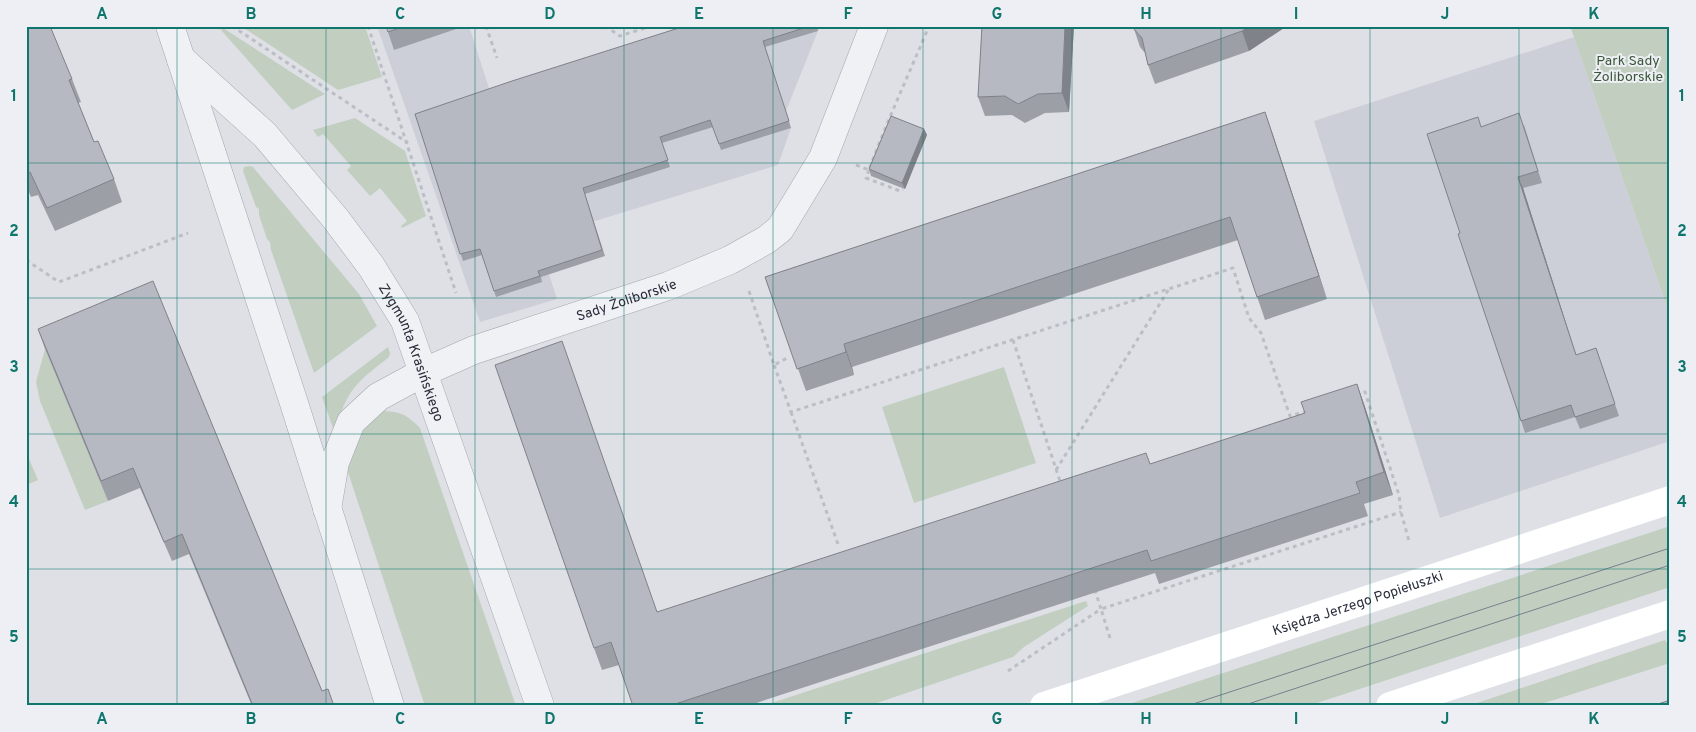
<svg xmlns="http://www.w3.org/2000/svg" width="1696" height="732" viewBox="0 0 1696 732" font-family="Overpass,sans-serif">
	<style>
		.built { fill: #cccfd7 }
		.green { fill: #c2cfc0 }
		.lines { fill: none; stroke-linecap: round; stroke-linejoin: round }
		.minor-casing { stroke: #a4a7af; stroke-width: 29 }
		.tertiary-casing { stroke: #a4a7af; stroke-width: 29 }
		.path { stroke: #bcbec5; stroke-width: 3; stroke-dasharray: 4 4; stroke-linecap: butt }
		.minor { stroke: #f0f1f5; stroke-width: 28 }
		.tertiary { stroke: #f0f1f5; stroke-width: 28 }
		.secondary { stroke: #fff; stroke-width: 28 }
		.tram { stroke: #797f8e; stroke-width: 1 }
		.wall { fill: #9d9fa7 }
		.shaded-wall { fill: #7f8288 }
		.building { fill: #b6b9c2; stroke: #7f8288 }
		.grid { fill: none; stroke: #0f766e; stroke-width: 1; stroke-opacity: 0.55 }
		.labels { text-anchor: middle; stroke-width: 4; stroke-linejoin: round; paint-order: stroke }
		.park-label { font-size: 14px; fill: #3a5638; stroke: #edeff4 }
		.street-label { font-size: 14px; fill: #292e3b; stroke: #edeff4 }
		.neatline { fill: none; stroke: #0f766e; stroke-width: 2 }
		.grid-label { font-size: 16px; text-anchor: middle; font-weight: bold; fill: #0f766e }
	</style>
	<rect width="100%" height="100%" fill="#dee0e6"/>
	<g class="built">
		<polygon points="377,26 469,26 557,299 480,322"/>
		<polygon points="707,26 820,26 786,111 791,128 778,165 569,229 522,85"/>
		<polygon points="1574,37 1670,316 1670,441 1440,518 1314,121"/>
	</g>
	<g class="green">
		<polygon points="241,26 365,26 382,77 338,90"/>
		<polygon points="1570,26 1670,26 1670,316 1574,37"/>
		<polygon points="223,28 325,94 292,110 221,30"/>
		<polygon points="355,118 405,151 426,216 402,228 401,226 407,221 380,188 370,196 347,170 351,166 323,134 318,137 313,130"/>
		<polygon points="249,166 253,167 359,294 377,326 314,373 271,250 270,242 267,239 259,215 259,209 256,207 243,171 244,167"/>
		<path d="M388 347 390 353 389 357C364 377 345 389 339 423L333 428 322 397Z"/>
		<polygon points="45,349 108,501 85,510 40,401 36,382"/>
		<polygon points="1004,367 1036,463 914,503 882,407"/>
		<path d="M384 411C402 412 407 415 420 428L516 706H425L346 466 367 419Z"/>
		<polygon points="26,452 38,480 26,485"/>
		<polygon points="1670,526 1670,587 1308,706 1133,706 1132,703"/>
		<polygon points="1086,601 1088,606 1024,647 1013,657 868,706 762,706"/>
		<polygon points="1665,640 1670,648 1670,663 1535,706 1468,706"/>
	</g>
	<g class="lines">
		<defs>
			<g id="minor">
				<path id="s1" d="M327 509 335 462 351 422 378 397 424 372 474 350 668 286 730 260 766 240 780 229 823 158 874 26"/>
			</g>
			<g id="tertiary">
				<polyline points="170,26 293,400 390,706"/>
				<path id="s2" d="M181 59 265 135 335 218 371 266 405 321 540 706"/>
			</g>
		</defs>
		<use href="#minor" class="minor-casing"/>
		<use href="#tertiary" class="tertiary-casing"/>
		<g class="path">
			<polyline points="232,26 408,143"/>
			<polyline points="368,26 456,293"/>
			<polyline points="486,26 497,58"/>
			<polyline points="605,26 620,36 651,26"/>
			<path d="M856 165 869 170C887 121 909 74 929 26"/>
			<polyline points="869,170 866,178 900,191 903,189"/>
			<polyline points="26,260 59,282 188,233"/>
			<polyline points="749,291 774,365 789,357"/>
			<polyline points="1013,340 1061,484"/>
			<polyline points="774,365 791,412 1233,268 1249,318 1261,333 1290,416 1308,411"/>
			<polyline points="1356,395 1365,392 1399,495 1401,512 1409,541"/>
			<polyline points="791,412 839,547"/>
			<polyline points="1056,470 1169,289"/>
			<polyline points="1110,638 1101,609 1401,512"/>
			<polyline points="1008,671 1101,609 1095,590"/>
		</g>
		<use href="#minor" class="minor"/>
		<use href="#tertiary" class="tertiary"/>
		<g class="secondary">
			<path id="s3" d="M1044 706 1670 500"/>
			<polyline points="1390,706 1670,614"/>
		</g>
		<g class="tram">
			<polyline points="1187,706 1670,548"/>
			<polyline points="1242,706 1670,565"/>
		</g>
	</g>
	<g class="wall">
		<polygon points="26,26 72,79 81,102 78,103 94,142 114,179 122,202 55,231 38,195 31,197 26,185"/>
		<polygon points="386,26 458,26 459,28 394,50"/>
		<polygon points="685,26 817,26 818,31 765,47 791,128 721,150 713,127 662,143 670,167 585,194 605,256 541,277 542,282 496,297 482,255 463,261 415,114"/>
		<polygon points="982,26 1074,26 1069,112 1045,113 1025,123 1012,115 985,116 978,97"/>
		<polygon points="1133,26 1287,26 1249,51 1155,84 1148,65 1145,53 1140,47"/>
		<polygon points="1265,112 1273,135 1327,299 1265,320 1238,240 852,367 854,375 806,391 765,277"/>
		<polygon points="1524,125 1542,183 1523,188 1576,355 1596,348 1619,416 1580,429 1575,417 1525,433 1460,233 1481,127"/>
		<polygon points="924,129 927,135 905,189 871,176 869,169"/>
		<polygon points="38,329 322,691 334,706 252,706 189,554 172,561 140,488 108,501 45,349"/>
		<polygon points="1357,384 1365,407 1393,495 1364,504 1368,516 1159,584 1155,573 747,706 633,706 619,665 602,670 594,648 1305,413"/>
	</g>
	<g class="shaded-wall">
		<polygon points="1065,26 1074,26 1069,112 1062,93"/>
		<polygon points="1250,26 1287,26 1249,51 1242,31"/>
		<polygon points="1265,112 1273,135 1327,299 1319,276"/>
		<polygon points="924,129 927,135 905,189 902,183"/>
		<polygon points="1518,177 1523,188 1580,367 1576,355"/>
		<polygon points="844,344 852,367 854,375 846,352"/>
		<polygon points="1357,384 1365,407 1393,495 1384,472"/>
	</g>
	<g class="building">
		<polygon points="26,26 50,26 72,79 69,80 94,142 98,141 114,179 47,208 30,172 26,173"/>
		<polygon points="386,26 405,26 388,32"/>
		<polygon points="685,26 810,26 763,41 789,121 719,144 710,120 660,137 668,160 583,188 602,250 538,271 540,276 494,291 480,249 460,254 415,114 512,81"/>
		<polygon points="982,26 1065,26 1062,93 1038,94 1018,104 1005,96 978,97"/>
		<polygon points="1133,26 1250,26 1242,31 1148,65 1142,38 1133,28"/>
		<polygon points="1265,112 1319,276 1257,297 1230,217 844,344 846,352 797,369 765,277"/>
		<polygon points="1519,113 1538,171 1518,177 1576,355 1596,348 1615,404 1575,417 1571,405 1521,421 1458,234 1460,233 1427,134 1478,117 1481,127"/>
		<polygon points="891,116 924,129 902,183 869,169"/>
		<polygon points="153,281 322,691 328,689 334,706 253,706 182,534 164,542 133,468 101,481 38,329"/>
		<polygon points="562,341 657,612 1146,453 1150,464 1305,413 1301,402 1357,384 1384,472 1356,482 1360,493 1151,561 1147,550 669,706 633,706 611,642 594,648 495,365"/>
		<polygon points="1670,700 1670,706 1652,706"/>
	</g>
	<path class="grid" d="M177 26V706M326 26V706M475 26V706M624 26V706M773 26V706M923 26V706M1072 26V706M1221 26V706M1370 26V706M1519 26V706M26 163H1670M26 298H1670M26 434H1670M26 569H1670"/>
	<g class="labels">
		<g class="park-label">
			<text x="1628" y="65">Park Sady<tspan x="1628" dy="16">Żoliborskie</tspan></text>
		</g>
		<g class="street-label">
			<text dy="5" stroke="none"><textPath href="#s1" startOffset="395">Sady Żoliborskie</textPath></text>
			<text dy="5" stroke="none"><textPath href="#s2" startOffset="378">Zygmunta Krasińskiego</textPath></text>
			<text dy="5" stroke="none"><textPath href="#s3" startOffset="330">Księdza Jerzego Popiełuszki</textPath></text>
		</g>
	</g>
	<rect width="1696" height="732" fill="none" stroke="#edeff4" stroke-width="55"/>
	<rect x="28" y="28" width="1640" height="676" class="neatline"/>
	<g class="grid-label">
		<text x="102" y="19">A</text>
		<text x="251" y="19">B</text>
		<text x="400" y="19">C</text>
		<text x="550" y="19">D</text>
		<text x="699" y="19">E</text>
		<text x="848" y="19">F</text>
		<text x="997" y="19">G</text>
		<text x="1146" y="19">H</text>
		<text x="1296" y="19">I</text>
		<text x="1445" y="19">J</text>
		<text x="1594" y="19">K</text>
		<text x="14" y="101">1</text>
		<text x="1682" y="101">1</text>
		<text x="14" y="236">2</text>
		<text x="1682" y="236">2</text>
		<text x="14" y="372">3</text>
		<text x="1682" y="372">3</text>
		<text x="14" y="507">4</text>
		<text x="1682" y="507">4</text>
		<text x="14" y="642">5</text>
		<text x="1682" y="642">5</text>
		<text x="102" y="724">A</text>
		<text x="251" y="724">B</text>
		<text x="400" y="724">C</text>
		<text x="550" y="724">D</text>
		<text x="699" y="724">E</text>
		<text x="848" y="724">F</text>
		<text x="997" y="724">G</text>
		<text x="1146" y="724">H</text>
		<text x="1296" y="724">I</text>
		<text x="1445" y="724">J</text>
		<text x="1594" y="724">K</text>
	</g>
</svg>
